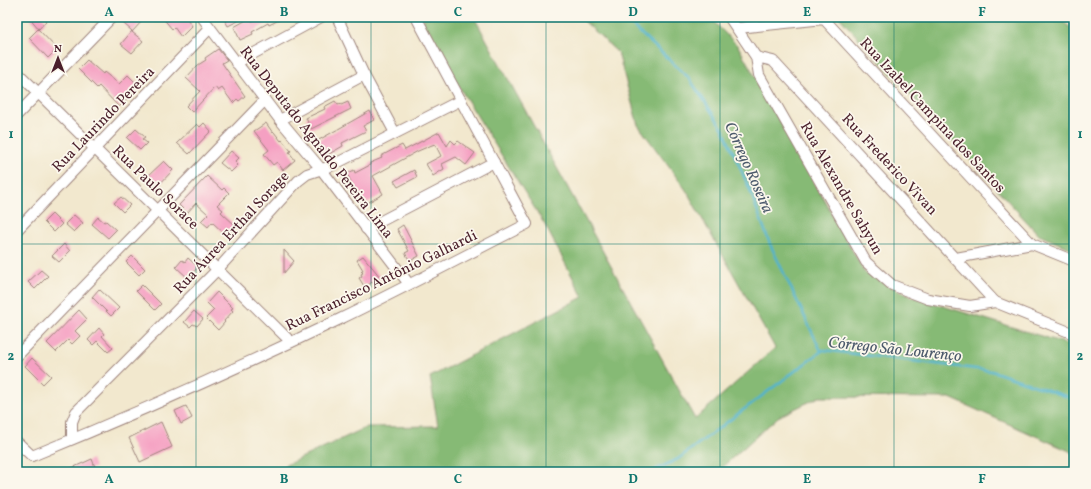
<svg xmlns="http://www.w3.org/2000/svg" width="1091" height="489" viewBox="0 0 1091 489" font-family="Vollkorn,serif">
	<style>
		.forest { fill: #86ba75; stroke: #686c50 }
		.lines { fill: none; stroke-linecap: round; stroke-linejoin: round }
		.stream { stroke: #4fb3ce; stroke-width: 2.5 }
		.building { fill: #f5a0c2 }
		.minor-casing { stroke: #9e847c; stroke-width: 12 }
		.minor { stroke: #fff; stroke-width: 10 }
		.grid { fill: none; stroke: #0f766e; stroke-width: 1; stroke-opacity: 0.55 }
		.labels { text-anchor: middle; stroke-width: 3.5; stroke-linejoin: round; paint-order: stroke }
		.street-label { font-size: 15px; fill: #4a1f2b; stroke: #fbf7ec }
		.water-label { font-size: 16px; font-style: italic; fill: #4c5a6c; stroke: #fbf7ec }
		.neatline { fill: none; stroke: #0f766e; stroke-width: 1.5 }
		.grid-label { font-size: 13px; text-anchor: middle; font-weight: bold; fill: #0f766e }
	</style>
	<rect width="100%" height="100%" fill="#fbf7ec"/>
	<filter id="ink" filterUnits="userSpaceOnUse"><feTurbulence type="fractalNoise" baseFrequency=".025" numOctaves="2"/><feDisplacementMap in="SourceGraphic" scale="8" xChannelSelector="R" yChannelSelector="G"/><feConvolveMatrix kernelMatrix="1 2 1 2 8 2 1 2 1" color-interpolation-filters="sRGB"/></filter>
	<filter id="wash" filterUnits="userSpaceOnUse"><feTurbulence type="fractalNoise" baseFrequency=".012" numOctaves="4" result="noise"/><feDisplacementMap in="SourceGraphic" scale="16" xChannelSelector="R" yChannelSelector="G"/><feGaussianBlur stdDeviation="0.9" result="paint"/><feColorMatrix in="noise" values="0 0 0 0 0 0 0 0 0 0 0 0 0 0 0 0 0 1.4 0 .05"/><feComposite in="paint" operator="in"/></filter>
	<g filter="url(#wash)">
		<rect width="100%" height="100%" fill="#f2e8ce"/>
		<g class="forest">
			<polygon points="424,17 474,17 695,419 775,348 686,190 638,125 618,53 580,17 709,17 738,46 865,273 910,296 1074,346 1074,453 950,398 819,397 778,417 721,468 712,472 271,472 367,427 438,426 430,377 583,297 545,225 423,29"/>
			<polygon points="839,17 1056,17 1074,30 1074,250 1039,235"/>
		</g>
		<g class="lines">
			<g class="stream">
				<polyline points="623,17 689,78 723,129 749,188 770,244 821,351"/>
				<polyline points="651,472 678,459 823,350 992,371 1074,399"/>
			</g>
		</g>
		<g id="blocks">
			<g class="building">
				<polygon points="29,17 43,17 46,21 39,29"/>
				<polygon points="129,17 138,17 142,21 132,32 143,41 132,53 121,44 132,31 123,23"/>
				<polygon points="162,17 186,17 192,26 181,37 174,27 172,29"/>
				<polygon points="223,17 246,17 228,26"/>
				<polygon points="261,17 285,17 269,25 268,23 252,32 253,34 240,40 234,27 250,18 252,21"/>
				<polygon points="38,29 57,49 48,58 29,38"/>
				<polygon points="218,49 227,60 222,63 245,96 239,101 237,99 233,103 222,88 218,91 215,87 192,112 186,106 200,91 186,78 198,65 206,60 205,58"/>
				<polygon points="87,60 103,74 104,72 119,84 128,75 137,84 128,94 130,96 119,107 99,86 97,88 78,69"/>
				<polygon points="335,101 338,105 340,104 341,105 348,102 351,109 311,129 306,118 325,109 324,107"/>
				<polygon points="370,111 374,120 363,126 366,131 342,143 343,146 329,154 327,151 324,153 317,141"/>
				<polygon points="204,123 211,131 189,154 177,143 197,124 200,127"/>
				<polygon points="266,123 273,133 274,132 281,141 282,140 291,151 289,152 295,160 283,170 277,162 273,165 264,154 269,150 254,131"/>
				<polygon points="136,129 145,137 142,139 147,143 140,150 127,138"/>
				<polygon points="439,132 447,146 451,140 455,144 458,141 475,153 466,165 456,157 442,164 444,169 433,176 426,164 441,156 435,144 432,145 418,151 373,176 383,194 367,203 366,201 361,204 352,187 353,186 347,174 354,170 355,173 370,165 370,163 382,158 381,156 402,145 405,150"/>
				<polygon points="231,151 239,158 235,162 238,165 231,172 220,163"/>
				<polygon points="164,161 173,170 156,188 150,182 152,179 148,176"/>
				<polygon points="414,170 417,177 398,187 394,181"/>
				<polygon points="207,176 222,190 224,188 229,193 217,205 223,210 221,212 236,226 227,236 212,222 208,227 201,221 208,214 196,203 187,213 179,205"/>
				<polygon points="121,197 130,205 123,212 114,203"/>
				<polygon points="52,214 62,224 54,232 44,222"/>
				<polygon points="74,215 83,223 74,232 65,224"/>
				<polygon points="98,217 104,222 106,221 116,230 108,238 92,224"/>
				<polygon points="403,225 419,256 410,261 405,253 409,251 397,229"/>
				<polygon points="64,244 70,251 59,262 52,256"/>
				<polygon points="284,250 294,261 284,273"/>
				<polygon points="132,256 145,269 139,275 126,262"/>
				<polygon points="363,256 381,278 374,284 372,282 367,286 366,284 364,286 359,278 362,276 361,274 363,273 361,271 363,270 357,260"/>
				<polygon points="188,258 198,267 188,278 176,267 182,260 185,262"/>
				<polygon points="41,270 48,276 35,289 28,282"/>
				<polygon points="142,285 161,304 155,310 136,291"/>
				<polygon points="99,289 119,308 111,316 92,297"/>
				<polygon points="217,292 233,308 231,309 233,311 224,321 225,322 218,330 206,318 214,310 207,303"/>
				<polygon points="79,310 87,319 75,331 80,336 72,344 68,340 56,352 47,343"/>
				<polygon points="194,311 203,319 197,326 193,324 190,327 184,322"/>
				<polygon points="99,328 104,334 102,336 113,348 108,352 97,341 93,345 88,340"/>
				<polygon points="32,358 51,376 43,384 25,366"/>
				<polygon points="186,406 192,418 181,424 175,411"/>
				<polygon points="161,422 172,447 140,462 129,438"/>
				<polygon points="92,459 95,467 85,472 63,472"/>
			</g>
		</g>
	</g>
	<g filter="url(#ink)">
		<use href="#blocks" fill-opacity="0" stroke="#9e847c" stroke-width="1"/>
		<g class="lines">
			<defs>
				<g id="minor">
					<polyline points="202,17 280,120 321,169 409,284"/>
					<polyline points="337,17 364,75 395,133"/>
					<polyline points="729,17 756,57 759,75 866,262 892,285 928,299 970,306 995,302 1074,334"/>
					<polyline points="738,28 824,19 1032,244 1074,261"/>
					<polyline points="756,57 773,61 995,302"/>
					<polyline points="236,63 321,17"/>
					<polyline points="17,72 291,342"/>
					<polyline points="17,115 112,17"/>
					<polyline points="280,120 364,75"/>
					<polyline points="366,229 494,162"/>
					<polyline points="17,230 210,28"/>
					<polyline points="956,258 1032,244"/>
					<polyline points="17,356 265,100"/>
					<polyline points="72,439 72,422 76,412 218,269 298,181 307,174 331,166 461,100"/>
					<path d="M17 442 32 456C135 414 238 368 338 320 402 289 464 256 527 224L416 17"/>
				</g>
			</defs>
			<use href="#minor" class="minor-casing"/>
			<use href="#minor" class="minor"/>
		</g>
	</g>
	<path class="grid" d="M196 17V472M371 17V472M546 17V472M720 17V472M894 17V472M17 244H1074"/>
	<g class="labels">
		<g class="street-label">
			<text transform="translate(933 115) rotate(47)" y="5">Rua Izabel Campina dos Santos</text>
			<text transform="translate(103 119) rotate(-46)" y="5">Rua Laurindo Pereira</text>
			<text transform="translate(317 142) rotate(52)" y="5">Rua Deputado Agnaldo Pereira Lima</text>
			<text transform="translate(890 164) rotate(47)" y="5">Rua Frederico Vivan</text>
			<text transform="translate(156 187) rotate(44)" y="5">Rua Paulo Sorace</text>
			<text transform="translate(842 188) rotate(60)" y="5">Rua Alexandre Sahyun</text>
			<text transform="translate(231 232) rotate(-47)" y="5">Rua Áurea Erthal Sorage</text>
			<text transform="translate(381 280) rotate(-26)" y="5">Rua Francisco Antônio Galhardi</text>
		</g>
		<g class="water-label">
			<text transform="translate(750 167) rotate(66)" y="6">Córrego Roseira</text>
			<text transform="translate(895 348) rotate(6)" y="6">Córrego São Lourenço</text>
		</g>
	</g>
	<rect width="1091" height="489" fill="none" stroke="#fbf7ec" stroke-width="44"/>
	<g transform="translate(58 58)" stroke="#fbf7ec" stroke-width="3" paint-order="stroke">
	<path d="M0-3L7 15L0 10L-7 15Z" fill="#4a1f2b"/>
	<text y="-6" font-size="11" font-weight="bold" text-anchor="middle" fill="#4a1f2b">N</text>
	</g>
	<rect x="22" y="22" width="1047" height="445" class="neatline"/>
	<g class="grid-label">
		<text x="109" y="16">A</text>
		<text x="284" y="16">B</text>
		<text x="458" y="16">C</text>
		<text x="633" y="16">D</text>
		<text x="807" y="16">E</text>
		<text x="982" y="16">F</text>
		<text x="11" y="138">1</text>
		<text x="1080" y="138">1</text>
		<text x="11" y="360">2</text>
		<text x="1080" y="360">2</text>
		<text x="109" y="483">A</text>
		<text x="284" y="483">B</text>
		<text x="458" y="483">C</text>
		<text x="633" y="483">D</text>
		<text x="807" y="483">E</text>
		<text x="982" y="483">F</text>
	</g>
</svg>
